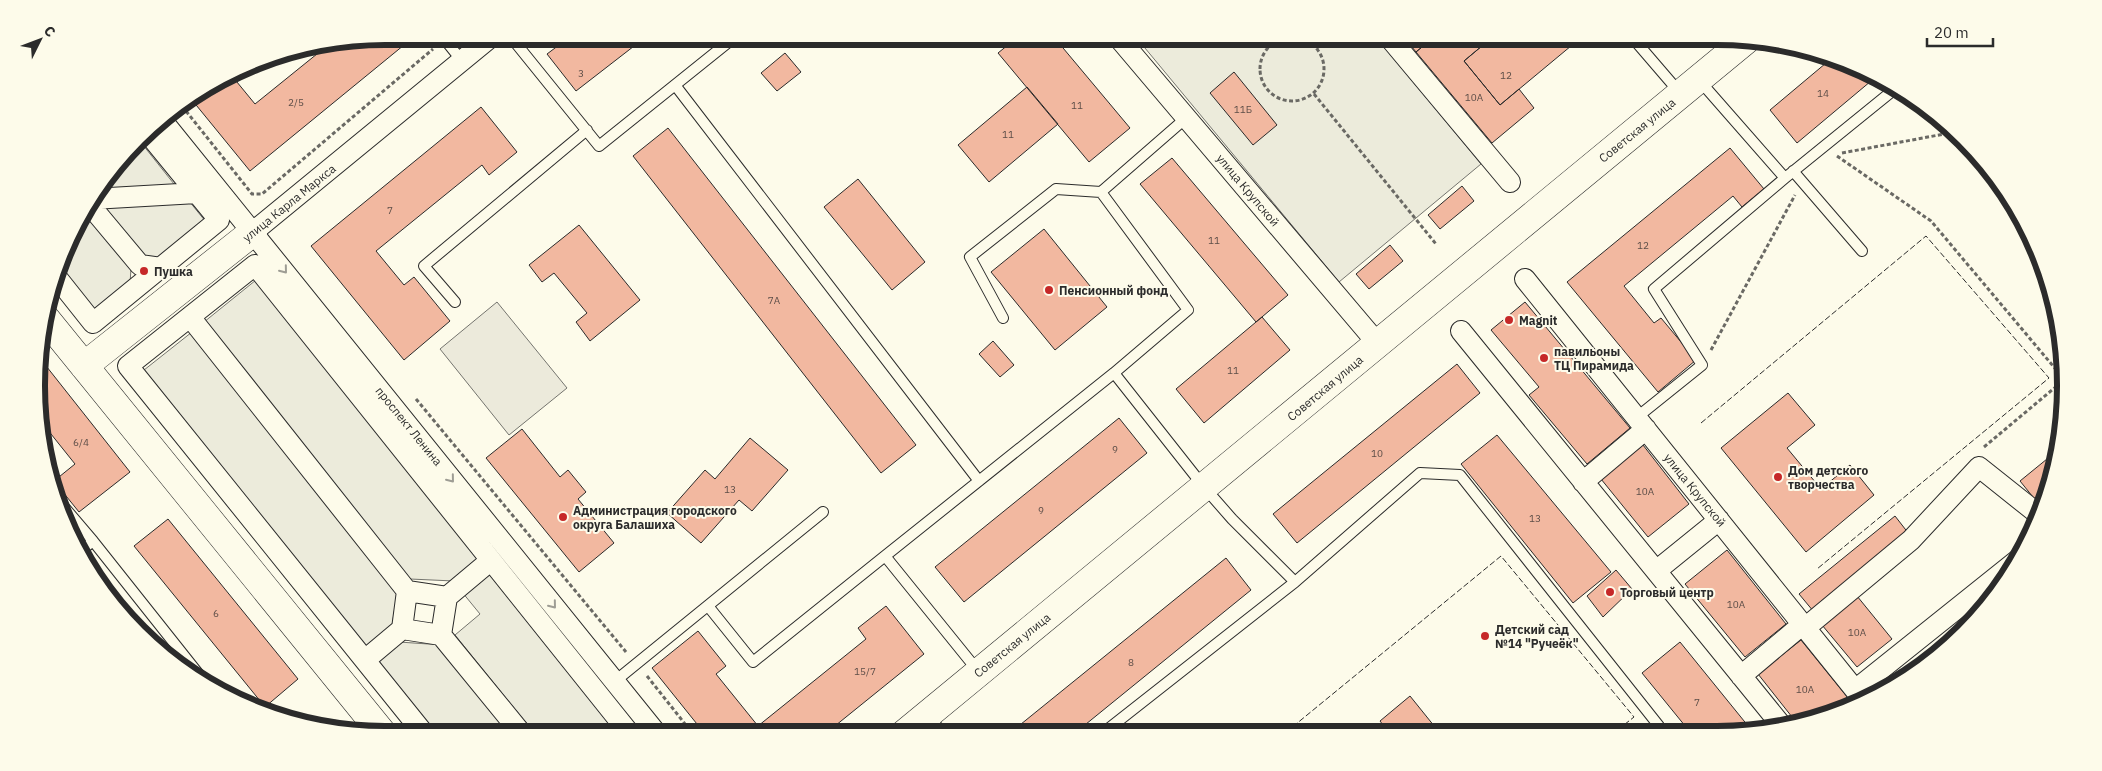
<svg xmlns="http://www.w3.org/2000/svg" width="2102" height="771" viewBox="0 0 2102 771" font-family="'IBM Plex Sans',sans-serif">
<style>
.green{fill:#ecebdb;stroke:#74746e}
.parking{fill:#eceadb;stroke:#74746e}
.building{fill:#f2b8a0;stroke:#2b2b2b}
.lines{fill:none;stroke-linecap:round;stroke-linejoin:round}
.lane-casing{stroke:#2b2b2b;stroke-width:12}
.street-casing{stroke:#2b2b2b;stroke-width:22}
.secondary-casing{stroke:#2b2b2b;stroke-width:29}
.primary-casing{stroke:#2b2b2b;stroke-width:29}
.path{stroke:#6a6964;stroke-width:3;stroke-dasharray:4 2.5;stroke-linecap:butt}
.lane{stroke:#fdfbea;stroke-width:10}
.street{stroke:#fdfbea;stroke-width:20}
.secondary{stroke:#fdfbea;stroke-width:28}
.primary{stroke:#fdfbea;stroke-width:28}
.fence{stroke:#2b2b2b;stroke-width:1;stroke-dasharray:6 2.5;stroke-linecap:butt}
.oneway{stroke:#9e9d94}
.poi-dot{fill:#c62828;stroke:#fdfbea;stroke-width:2}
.labels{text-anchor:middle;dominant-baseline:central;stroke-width:4;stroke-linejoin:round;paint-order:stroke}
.number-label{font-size:10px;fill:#5d4e48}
.street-label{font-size:12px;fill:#2b2b2b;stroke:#fdfbea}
.poi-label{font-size:12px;font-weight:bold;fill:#2b2b2b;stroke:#fdfbea;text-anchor:start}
.rim{fill:none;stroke:#2b2b2b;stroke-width:6}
</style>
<rect width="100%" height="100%" fill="#fdfbea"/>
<!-- green -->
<path class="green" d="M1135,36H1375L1481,164L1339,282Z
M139,140L178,189L96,192L109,173Z
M189,201L206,222L161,260L145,256L104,206Z
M85,211L131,268L130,284L93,314L60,273L72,231Z
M256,280L481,560L454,581L410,579L204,322Z
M192,332L398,589L391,632L364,654L139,374Z
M489,570L621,734H535L455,635L480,614L462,592Z
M399,642L443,645L515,734L429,735L372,664Z"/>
<!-- parking -->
<path class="parking" d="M497,302L567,388L509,435L440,349Z"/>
<!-- building -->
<path class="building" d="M386,36H415L250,171L192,100L232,76L255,104L333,41Z
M571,36H647L576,91L547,54Z
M1019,36H1053L1130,128L1089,162L998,53Z
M1403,36H1435L1416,52Z
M1435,36H1475L1483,45L1464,61L1500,105L1519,89L1534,108L1492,143L1416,52Z
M1494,36H1583L1500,105L1464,61Z
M785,53L801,72L777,91L761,73Z
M1832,58L1877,76L1797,143L1770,110Z
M1234,72L1277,125L1253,145L1210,93Z
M1027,87L1058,124L989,182L958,145Z
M481,107L517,152L489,175L482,165L376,251L404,285L414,277L450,321L404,360L311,246Z
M668,128L916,445L881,473L633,156Z
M1730,148L1764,189L1742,207L1733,196L1624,286L1654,323L1661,318L1696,360L1658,392L1567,282Z
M1172,158L1288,295L1256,322L1140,184Z
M858,179L925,262L892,290L824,207Z
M1462,186L1474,201L1440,229L1428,215Z
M579,225L640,300L590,341L576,322L587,313L554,273L542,282L529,265Z
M1044,229L1107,307L1055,350L991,272Z
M1390,245L1403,261L1369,289L1356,274Z
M1525,302L1630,428L1587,464L1529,395L1539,387L1491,330Z
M1262,317L1290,350L1204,423L1176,389Z
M993,341L1014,365L1000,377L979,354Z
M39,357L130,472L79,512L54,481L75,464L39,419L37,408Z
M1457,364L1480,393L1297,543L1273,514Z
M1788,393L1815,425L1787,448L1821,489L1850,465L1874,495L1806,552L1721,448Z
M1119,418L1147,453L964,602L935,567Z
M522,429L560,477L568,470L586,492L578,499L614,543L579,572L486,458Z
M1497,435L1611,572L1573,603L1461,464Z
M750,438L788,470L752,511L739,500L701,543L667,513L705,470L715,479Z
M1643,445L1689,504L1648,537L1601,479Z
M2058,450L2054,476L2041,507L2020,481Z
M1895,516L1909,534L1814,612L1799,594Z
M168,519L298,679L265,707L134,546Z
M1727,550L1786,624L1745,657L1685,584Z
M1226,558L1251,590L1075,733H1010Z
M1616,570L1632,589L1603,617L1587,596Z
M1857,596L1892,639L1857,667L1822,625Z
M886,606L924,654L825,734H705L652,668L698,631L726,666L716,674L758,726L866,639L858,628Z
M1801,640L1853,704L1796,722L1758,674Z
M1680,642L1753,732H1690L1642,673Z
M1410,696L1439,732L1389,733L1380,721Z
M336,720L344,729L327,727Z"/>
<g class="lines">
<!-- lane casing -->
<g class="lane-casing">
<path id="lane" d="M442,36L462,61
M510,36L599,146L736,36
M1631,36L1680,93
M1699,80L1785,178
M675,85L979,481
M1793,171L1862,251
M1101,192L1188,310L1114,373
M455,302L424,266L587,130
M1003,318L970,257L1056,189L1101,192L1186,118
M1636,418L1702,365L1654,289L1785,178L1896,88
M59,501L93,541L82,550
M93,541L205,682
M708,606L753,662L885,556
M978,671L885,556L1114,373L1204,487L1232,519L1295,582
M614,682L823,512
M928,715L943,734
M1103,733L1295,582L1420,473L1460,475L1659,726L1652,732"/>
</g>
<!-- street casing -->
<g class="street-casing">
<path id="street" d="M1117,36L1378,344
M1388,36L1510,182
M161,119L657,734
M92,199L197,193
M89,204L140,265L161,268
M253,232L492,36
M58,279L93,323L219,220L147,132
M1525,279L1864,701
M190,317L407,591
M1461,331L1782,726
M1583,482L1646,429
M1656,571L1719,520
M447,597L490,561
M1805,628L1911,540L1979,467L2038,514
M441,635L447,597L407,591L402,629L441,635L522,734
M365,660L402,629
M1741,676L1803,624
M1855,690L2020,558
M425,735L128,366L255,265L630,734"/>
</g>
<!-- secondary casing -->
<g class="secondary-casing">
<path id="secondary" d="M46,319L383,734
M84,366L253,232"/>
</g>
<!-- primary casing -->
<g class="primary-casing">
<path id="primary" d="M904,734L1746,40"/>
</g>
<!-- path -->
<path class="path" d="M1264,36L1271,44
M1260 69a32 32 0 1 1 64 0a32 32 0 1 1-64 0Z
M1317,48L1331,36
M1314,94L1436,244
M182,106L252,194H262L433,49
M1842,153L1955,132
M1837,156L1931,221L2064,379
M1711,350L1795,195
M416,399L626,652
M1984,447L2064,380
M647,676L693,734"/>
<!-- lane -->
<use href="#lane" class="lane"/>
<!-- street -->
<use href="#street" class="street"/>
<!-- secondary -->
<use href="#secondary" class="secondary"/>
<!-- primary -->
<use href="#primary" class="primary"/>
<!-- fence -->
<path class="fence" d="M1701,423L1926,236L2049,378L1817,569
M1293,733L1290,729L1501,556L1634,717L1615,732"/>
</g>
<!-- one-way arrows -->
<defs><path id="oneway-chevron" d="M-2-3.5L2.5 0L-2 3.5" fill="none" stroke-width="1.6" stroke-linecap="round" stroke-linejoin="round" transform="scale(1.25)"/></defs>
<g class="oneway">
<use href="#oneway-chevron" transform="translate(284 270) rotate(51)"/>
<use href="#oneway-chevron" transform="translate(451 479) rotate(51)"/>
<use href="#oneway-chevron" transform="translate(553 605) rotate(51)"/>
</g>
<!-- markers -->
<g class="poi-dot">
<circle cx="144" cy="271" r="5"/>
<circle cx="1049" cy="290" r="5"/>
<circle cx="1509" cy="320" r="5"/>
<circle cx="1544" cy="358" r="5"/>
<circle cx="1778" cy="477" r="5"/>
<circle cx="563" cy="517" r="5"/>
<circle cx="1610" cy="592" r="5"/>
<circle cx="1485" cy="636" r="5"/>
</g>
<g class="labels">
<!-- number labels -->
<g class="number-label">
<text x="581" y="73">3</text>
<text x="1506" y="75">12</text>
<text x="1823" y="93">14</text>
<text x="1474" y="97">10А</text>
<text x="296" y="102">2/5</text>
<text x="1077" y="105">11</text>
<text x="1243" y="109">11Б</text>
<text x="1008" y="134">11</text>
<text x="390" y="210">7</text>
<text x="1214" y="240">11</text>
<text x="1643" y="245">12</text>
<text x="774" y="300">7А</text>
<text x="1233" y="370">11</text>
<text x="81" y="442">6/4</text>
<text x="1115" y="449">9</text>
<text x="1377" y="453">10</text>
<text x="730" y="489">13</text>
<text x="1645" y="491">10А</text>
<text x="1041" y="510">9</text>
<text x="1535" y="518">13</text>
<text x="1736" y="604">10А</text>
<text x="216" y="613">6</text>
<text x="1857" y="632">10А</text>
<text x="1131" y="662">8</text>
<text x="865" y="671">15/7</text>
<text x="1805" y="689">10А</text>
<text x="1697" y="702">7</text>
</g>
<!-- street labels -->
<g class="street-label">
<text transform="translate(1637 130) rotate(-39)">Советская улица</text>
<text transform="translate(1248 190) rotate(50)">улица Крупской</text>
<text transform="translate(289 203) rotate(-39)">улица Карла Маркса</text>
<text transform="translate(1325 388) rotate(-40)">Советская улица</text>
<text transform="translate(409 426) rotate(51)">проспект Ленина</text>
<text transform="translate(1695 490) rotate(51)">улица Крупской</text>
<text transform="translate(1012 645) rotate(-39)">Советская улица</text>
</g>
<!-- poi labels -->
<g class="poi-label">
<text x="154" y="271">Пушка</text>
<text x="1059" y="290">Пенсионный фонд</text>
<text x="1519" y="320">Magnit</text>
<text x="1554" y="351">павильоны<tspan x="1554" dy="14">ТЦ Пирамида</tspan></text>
<text x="1788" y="470">Дом детского<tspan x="1788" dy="14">творчества</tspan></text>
<text x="573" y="510">Администрация городского<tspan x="573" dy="14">округа Балашиха</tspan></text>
<text x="1620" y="592">Торговый центр</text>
<text x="1495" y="629">Детский сад<tspan x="1495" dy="14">№14 "Ручеёк"</tspan></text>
</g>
</g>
<!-- crop -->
<path d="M0 0H2102V771H0ZM385 45H1717A340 340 0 0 1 2057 385V386A340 340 0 0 1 1717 726H385A340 340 0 0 1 45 386V385A340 340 0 0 1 385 45Z" fill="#fdfbea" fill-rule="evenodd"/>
<path class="rim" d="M385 45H1717A340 340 0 0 1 2057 385V386A340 340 0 0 1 1717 726H385A340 340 0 0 1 45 386V385A340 340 0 0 1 385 45Z"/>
<!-- north arrow -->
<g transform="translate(40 40) rotate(48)" stroke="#fdfbea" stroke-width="4" paint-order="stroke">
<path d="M0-4L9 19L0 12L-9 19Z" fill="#2b2b2b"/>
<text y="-8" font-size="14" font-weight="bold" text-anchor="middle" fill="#2b2b2b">С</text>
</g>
<!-- scale -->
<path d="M1927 38v8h66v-8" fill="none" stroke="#2b2b2b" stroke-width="2.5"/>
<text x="1934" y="38" font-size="15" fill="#2b2b2b" stroke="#fdfbea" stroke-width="4" paint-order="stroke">20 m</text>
</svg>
